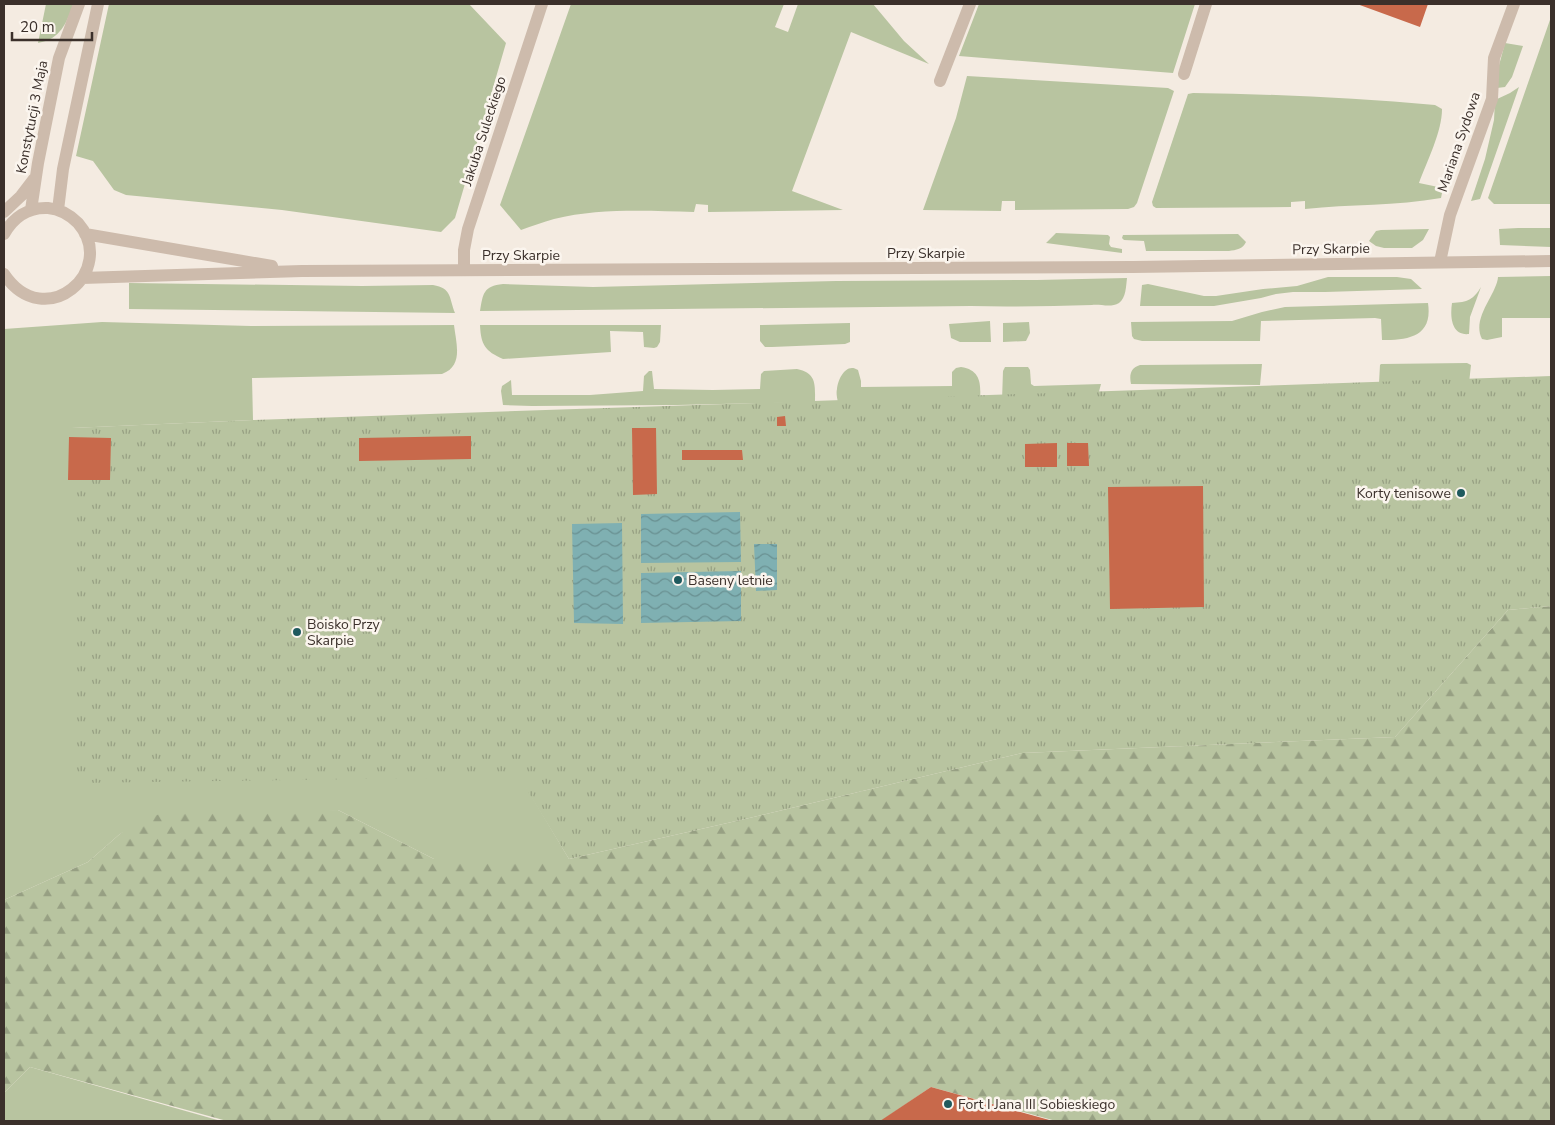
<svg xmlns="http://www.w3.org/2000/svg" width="1555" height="1125" viewBox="0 0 1555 1125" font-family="'Nunito Sans',sans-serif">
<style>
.grass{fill:#b8c4a0}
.forest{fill:url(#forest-firs)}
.park{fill:url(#park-tufts)}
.water{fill:url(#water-waves)}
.building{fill:#c8694b}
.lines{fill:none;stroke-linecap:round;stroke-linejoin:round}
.service{stroke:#cdbbac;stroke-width:12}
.pedestrian{stroke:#cdbbac;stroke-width:12}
.minor{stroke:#cdbbac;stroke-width:12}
.tertiary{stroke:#cdbbac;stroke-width:12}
.poi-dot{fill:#1f5a5e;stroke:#fbf5ee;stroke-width:2}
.labels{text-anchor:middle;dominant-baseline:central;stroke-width:5;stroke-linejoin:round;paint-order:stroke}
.street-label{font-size:14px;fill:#3b302b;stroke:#fbf5ee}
.poi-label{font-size:14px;fill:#3b302b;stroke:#fbf5ee;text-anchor:start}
</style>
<defs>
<pattern id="forest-firs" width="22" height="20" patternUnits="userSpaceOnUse" patternTransform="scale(1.25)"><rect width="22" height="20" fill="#b8c4a0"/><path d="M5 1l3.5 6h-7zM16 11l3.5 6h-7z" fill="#97a083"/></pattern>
<pattern id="park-tufts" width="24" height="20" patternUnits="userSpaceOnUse" patternTransform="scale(1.25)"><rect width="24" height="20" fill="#b8c4a0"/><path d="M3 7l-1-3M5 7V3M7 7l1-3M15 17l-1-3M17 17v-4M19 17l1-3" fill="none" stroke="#97a083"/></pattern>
<pattern id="water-waves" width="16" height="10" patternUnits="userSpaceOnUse" patternTransform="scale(1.25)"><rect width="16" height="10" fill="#7fb0b2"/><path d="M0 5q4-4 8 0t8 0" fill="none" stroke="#699091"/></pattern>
</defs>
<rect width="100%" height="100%" fill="#f4ebe1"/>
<!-- grass -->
<path class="grass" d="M46,4H74C66,23 61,39 38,43Z
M109,4H469L506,43L455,218L441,232L282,210L126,195L114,190L93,161L76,156Z
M571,4H784L775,27L788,32L798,4H873L904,41L929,64L851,32L792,191L843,210L708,212V205L696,204L694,212C647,211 600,208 554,219C543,222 532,226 521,230L500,205Z
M979,4H1195L1173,73L959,56Z
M1551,17V204H1494L1488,198Z
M1505,43L1523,46L1512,77L1505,87L1497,88L1498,69Z
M967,76L1168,88L1174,91L1137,203L1134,207L1128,209L1015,210V201H1002L1001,211L923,210L956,118Z
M1519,87L1480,199L1471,201L1485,159L1494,120L1495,100L1510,93Z
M1193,93C1274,94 1354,98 1435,105L1442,109C1442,132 1427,161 1419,183L1443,188L1441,198C1396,206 1350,204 1305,209V201L1291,202V207L1156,208L1153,206L1152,202L1188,94Z
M1518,228H1551V247L1500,245L1499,229Z
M1429,229L1423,240L1412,248H1384L1376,246L1369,241L1376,231L1381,230Z
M1056,233L1108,235L1110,237L1109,244L1111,247L1122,249V253L1046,243Z
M1238,234L1246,242C1243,249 1236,250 1229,251H1146L1144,241L1124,240L1122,238L1123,235Z
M1551,276V318H1502V337L1487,340L1482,339C1471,318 1497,294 1498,277Z
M1328,277H1397L1411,279L1422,289L1325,292H1293L1276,294L1261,298L1214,306H1140L1142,285L1148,284L1204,296H1216L1263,289L1297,286Z
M1127,278C1126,286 1126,298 1119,303C1111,308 1101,304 1092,305C1051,306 1011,307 971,306L480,311C483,294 483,286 503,284L593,287L836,281L1037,280Z
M129,283L362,286L433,285C452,288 449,298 455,313L129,309Z
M1481,287L1470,317L1469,334C1451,336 1450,316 1452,303C1468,302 1473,300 1481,287Z
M1428,303C1433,337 1408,340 1382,340L1381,319L1375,318L1261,321L1260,341H1142L1134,339L1132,336L1131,322L1232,321L1262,312L1285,307Z
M990,321L991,342H960L951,338L949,324Z
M102,322L251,326L454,325C456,343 464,366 442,374L252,378L253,420L72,428L520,777L569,859H434L338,810L121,833L88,862L4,900V329Z
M1029,322L1030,333L1026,341L1003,342V323Z
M850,323V342L845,344L772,347H765L760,341V325Z
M480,325H661L660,342L657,347L654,348L644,347L643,332L610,331L611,352L503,359C485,351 481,345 480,325Z
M1467,363L1471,365L1469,383H1379L1380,365L1381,364Z
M1262,364L1260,385L1131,384C1129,374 1131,368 1140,365Z
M961,367C981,370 981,384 980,401L838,402C837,398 836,393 837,389C838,379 846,362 858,370L861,381V387L952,386V372L956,368Z
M1005,367H1028L1030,370L1031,384L1034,386L1101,384L1097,399L1002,400L1003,371Z
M797,369C817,373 815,385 815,402L677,405L532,406L503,405L501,391L502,386L511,380L512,395H590L643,391L644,376L649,371H652L654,389L713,390L760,389L761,374L764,371Z
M30,1067L221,1121H4V1093Z"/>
<!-- forest -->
<path class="forest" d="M1551,606V1121H1056L931,1087L881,1121H227L30,1067L4,1093V900L88,862L121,833L163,812L338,810L434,859H569L745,819L1022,753L1395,737L1508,610Z"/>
<!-- park -->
<path class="park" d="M1551,376V606L1508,610L1395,737L1022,753L745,819L569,859L519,777L75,783L71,487V428L253,420Z"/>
<!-- water -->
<path class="water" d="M740,512L741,562L641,563V514Z
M622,523L623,624L574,623L572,524Z
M754,544H777V590L756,591Z
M741,571V621L641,623V573Z"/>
<!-- building -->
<path class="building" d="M1357,4H1428L1420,27Z
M785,416L786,426H777V417Z
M632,428H656L657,494L633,495Z
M471,436V459L359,461V438Z
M69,437L111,438L110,480H68Z
M1057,443V467H1025V444Z
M1067,443H1088L1089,466H1067Z
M682,450H742L743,460H682Z
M1203,486L1204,607L1110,609L1108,487Z
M931,1087L1053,1121H880Z"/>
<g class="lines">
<!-- service -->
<path class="service" d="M940,81L970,4"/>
<!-- pedestrian -->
<path class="pedestrian" d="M1184,74L1206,4"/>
<!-- minor -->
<path class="minor" d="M1440,262L1450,215L1492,99L1494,58L1514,4
M464,270V250L468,229L542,4"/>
<!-- tertiary -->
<path class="tertiary" d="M31,210L38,163L59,58L79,4
M58,210L63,169L98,4
M4,212L21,196L34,179
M4,234C13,218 28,207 48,208C59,209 70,215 78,223C119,270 45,335 4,274
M85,234L272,266
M82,278L302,271L1133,267L1551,261"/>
</g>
<!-- markers -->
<g class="poi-dot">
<circle cx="1461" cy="493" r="5"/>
<circle cx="678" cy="580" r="5"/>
<circle cx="297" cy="632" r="5"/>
<circle cx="948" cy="1104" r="5"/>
</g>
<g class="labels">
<!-- street labels -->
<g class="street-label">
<text transform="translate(32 117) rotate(-79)">Konstytucji 3 Maja</text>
<text transform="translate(484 131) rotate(-72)">Jakuba Suleckiego</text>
<text transform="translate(1459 142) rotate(-71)">Mariana Sydowa</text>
<text transform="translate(1331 249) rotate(-1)">Przy Skarpie</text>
<text x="926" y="253">Przy Skarpie</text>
<text x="521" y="255">Przy Skarpie</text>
</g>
<!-- poi labels -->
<g class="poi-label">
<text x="1451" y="493" text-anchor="end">Korty tenisowe</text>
<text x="688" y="580">Baseny letnie</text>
<text x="307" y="624">Boisko Przy<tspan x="307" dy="16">Skarpie</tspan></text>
<text x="958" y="1104">Fort I Jana III Sobieskiego</text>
</g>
</g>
<!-- border -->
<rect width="1555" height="1125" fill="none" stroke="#3b302b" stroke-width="10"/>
<!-- scale -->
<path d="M12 32v8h80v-8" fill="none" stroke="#3b302b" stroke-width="2.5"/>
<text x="20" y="32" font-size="15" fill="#3b302b" stroke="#fbf5ee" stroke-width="4" paint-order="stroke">20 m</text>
</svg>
